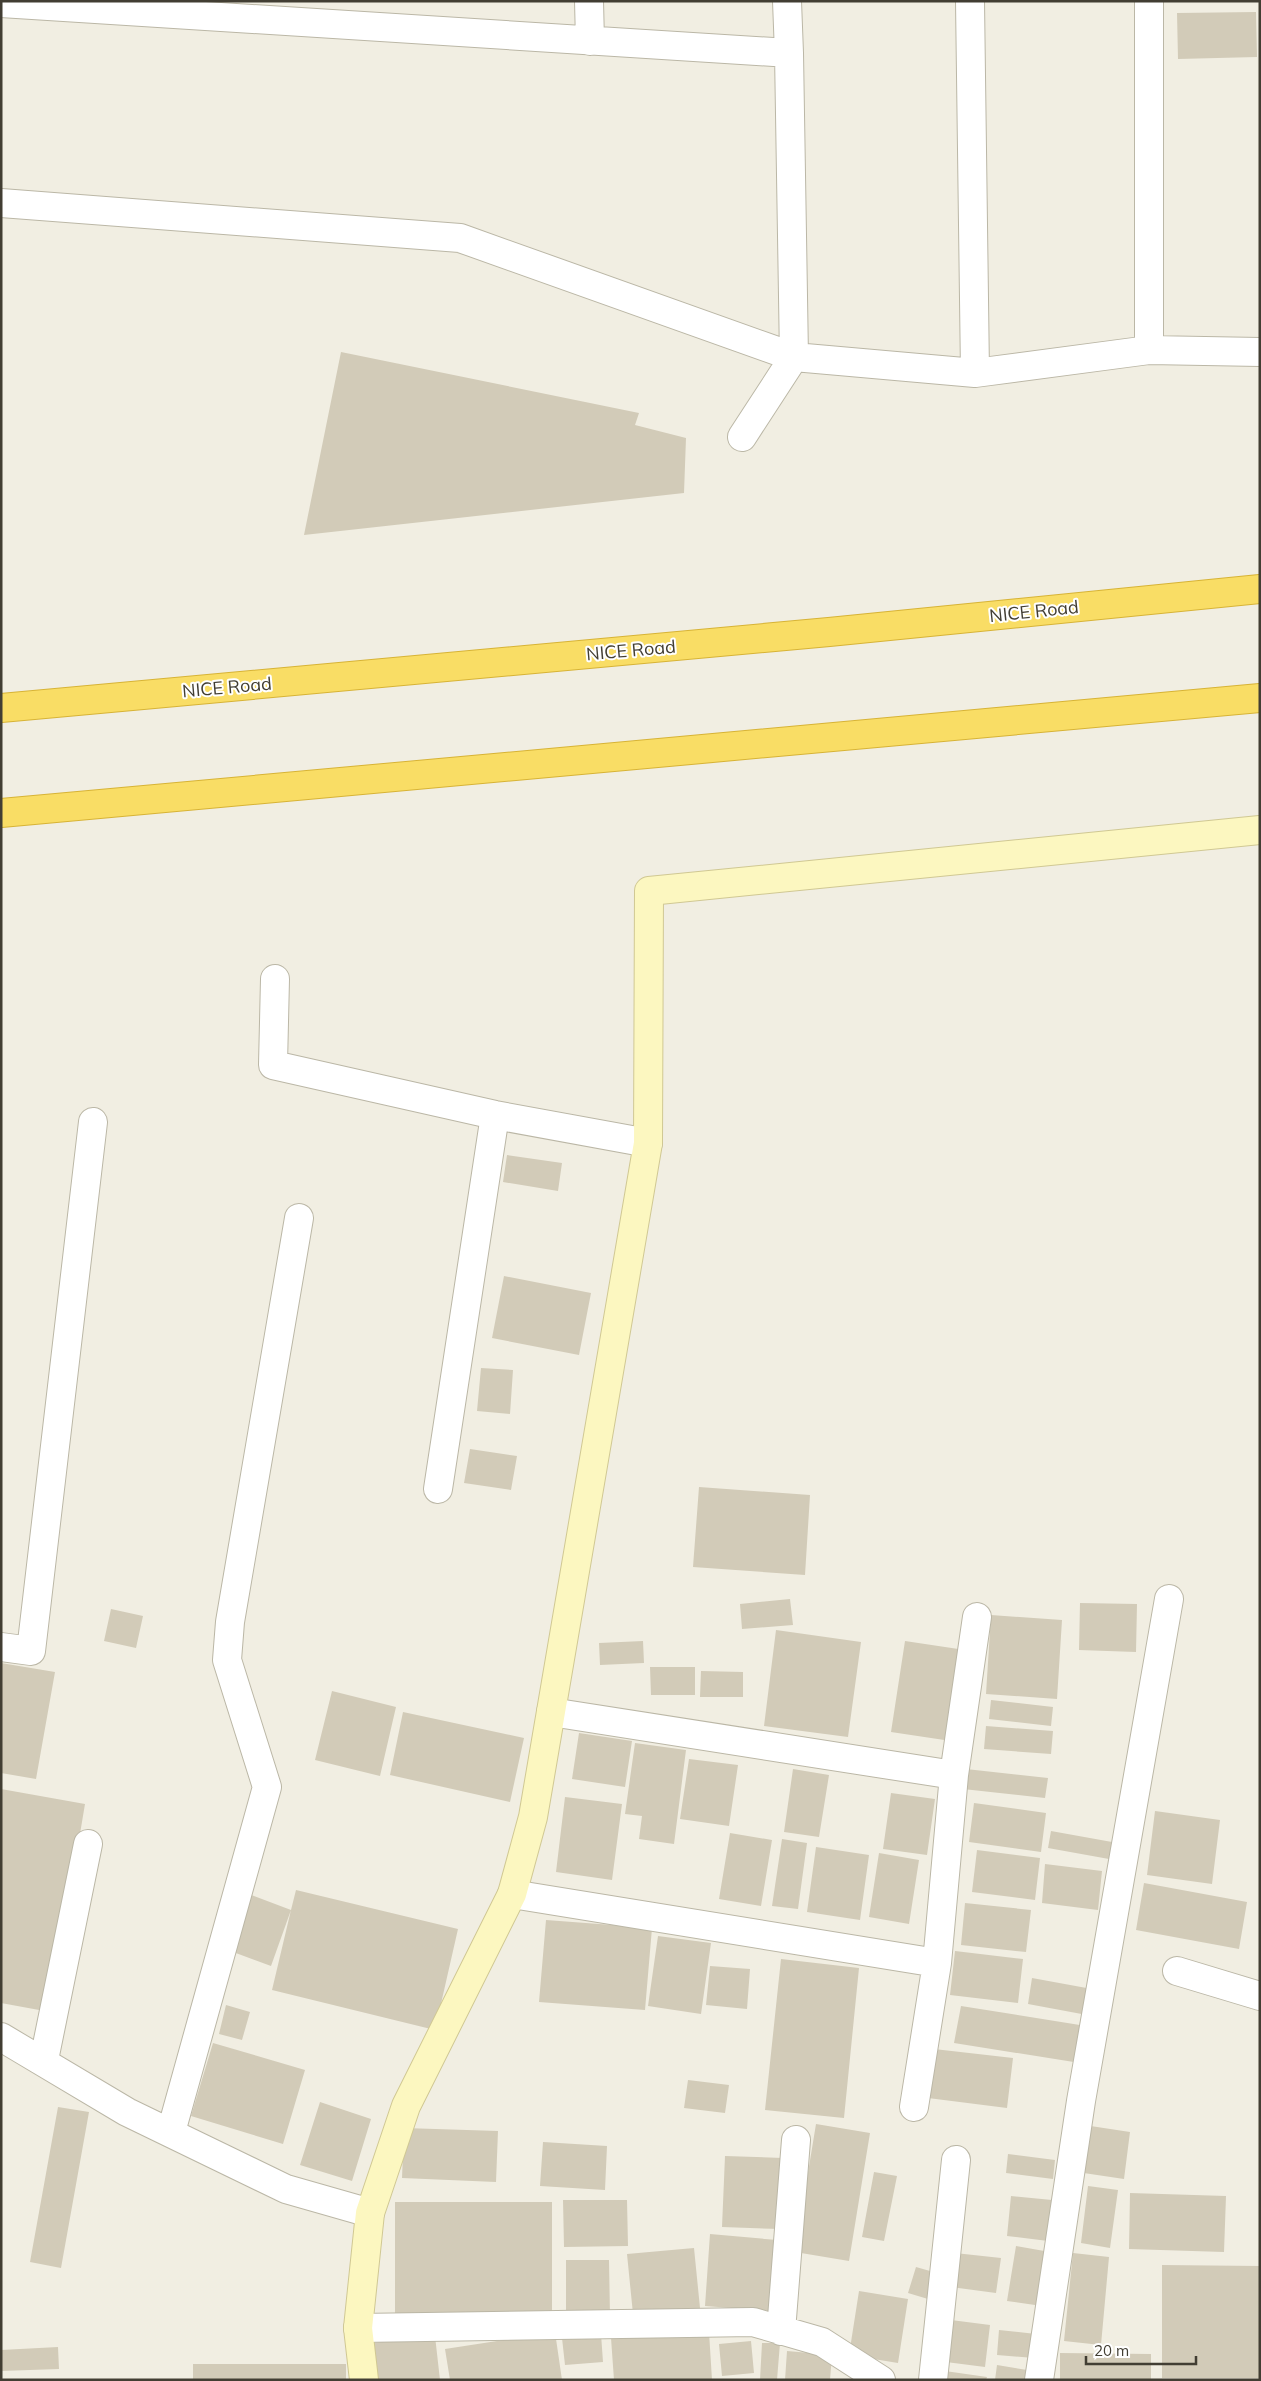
<svg xmlns="http://www.w3.org/2000/svg" width="1261" height="2381" viewBox="0 0 1261 2381" font-family="Mulish,sans-serif">
<style>
.building{fill:#d2cbb8}
.lines{fill:none;stroke-linecap:round;stroke-linejoin:round}
.street-casing{stroke:#bbb7a6;stroke-width:30}
.secondary-casing{stroke:#d0c893;stroke-width:30}
.highway-casing{stroke:#d7b336;stroke-width:30}
.street{stroke:#fff;stroke-width:28}
.secondary{stroke:#fcf7c0;stroke-width:28}
.highway{stroke:#f9dd65;stroke-width:28}
.labels{text-anchor:middle;dominant-baseline:central;stroke-width:4;stroke-linejoin:round;paint-order:stroke}
.street-label{font-size:18px;fill:#423e33;stroke:#fff}
</style>
<rect width="100%" height="100%" fill="#f1eee2"/>
<!-- building -->
<path class="building" d="M1256,12L1257,57L1178,59L1177,13Z
M341,352L639,413L635,425L686,438L684,493L304,535Z
M507,1155L562,1163L558,1191L503,1182Z
M504,1276L591,1293L579,1355L492,1338Z
M481,1368L513,1370L510,1414L477,1411Z
M470,1449L517,1456L511,1490L464,1483Z
M699,1487L810,1495L805,1575L693,1567Z
M790,1599L793,1625L742,1629L740,1604Z
M1080,1603L1137,1604L1136,1652L1079,1650Z
M111,1609L143,1616L136,1648L104,1641Z
M991,1615L1062,1620L1057,1699L986,1694Z
M776,1630L861,1642L848,1737L764,1726Z
M643,1641L644,1663L600,1665L599,1643Z
M905,1641L965,1650L951,1741L891,1732Z
M1,1663L55,1672L36,1779L1,1773Z
M650,1667H695V1695H651Z
M701,1671L743,1672V1697H700Z
M332,1691L396,1707L380,1776L315,1760Z
M991,1700L1053,1707L1051,1726L989,1719Z
M403,1712L524,1738L510,1802L390,1775Z
M986,1726L1053,1731L1051,1754L984,1749Z
M579,1733L632,1741L625,1787L572,1779Z
M635,1743L686,1750L674,1844L639,1839L642,1816L625,1814Z
M689,1759L738,1765L729,1826L680,1819Z
M793,1769L829,1775L819,1837L784,1832Z
M966,1769L1048,1778L1045,1798L963,1789Z
M1,1789L85,1804L50,2012L1,2003Z
M891,1793L935,1799L927,1855L883,1849Z
M565,1797L622,1804L612,1880L556,1872Z
M974,1803L1046,1813L1041,1852L969,1842Z
M1155,1811L1220,1820L1212,1884L1147,1875Z
M1051,1831L1112,1842L1109,1859L1048,1848Z
M730,1833L772,1840L761,1906L719,1899Z
M782,1839L807,1843L798,1909L772,1906Z
M816,1847L869,1855L860,1920L807,1912Z
M977,1850L1040,1858L1035,1900L972,1892Z
M879,1853L919,1860L909,1924L869,1917Z
M1045,1864L1102,1871L1098,1910L1042,1903Z
M1144,1883L1247,1902L1239,1949L1136,1930Z
M296,1890L458,1929L435,2030L272,1990L291,1910L271,1966L225,1949L246,1893L291,1910Z
M965,1903L1031,1910L1026,1952L961,1945Z
M546,1920L652,1928L645,2010L539,2002Z
M658,1936L711,1943L701,2014L648,2006Z
M955,1951L1023,1959L1018,2003L950,1995Z
M781,1959L859,1968L844,2118L765,2110Z
M710,1966L750,1969L747,2009L706,2005Z
M1032,1978L1092,1989L1087,2015L1028,2004Z
M226,2005L250,2012L242,2040L219,2034Z
M961,2006L1086,2026L1080,2063L954,2043Z
M213,2043L305,2070L283,2144L191,2116Z
M934,2049L1013,2058L1007,2108L928,2098Z
M688,2080L729,2085L725,2113L684,2108Z
M320,2102L371,2119L352,2181L300,2165Z
M58,2107L89,2112L61,2268L30,2262Z
M816,2124L870,2133L849,2261L795,2252Z
M1084,2125L1130,2132L1124,2179L1077,2172Z
M404,2128L498,2131L496,2182L402,2178Z
M543,2142L607,2146L605,2190L540,2186Z
M1008,2154L1055,2160L1053,2179L1006,2173Z
M725,2156L783,2158L780,2229L722,2227Z
M874,2172L897,2176L884,2241L862,2237Z
M1088,2186L1118,2190L1110,2248L1081,2243Z
M1130,2193L1226,2196L1224,2252L1129,2249Z
M1011,2196L1052,2200L1048,2241L1007,2236Z
M563,2200H627L628,2246L564,2247Z
M395,2202H552V2317H395Z
M710,2234L777,2240L772,2311L705,2306Z
M1016,2246L1050,2252L1042,2306L1007,2301Z
M694,2248L700,2308L633,2314L627,2254Z
M955,2253L1001,2258L996,2293L951,2287Z
M1073,2253L1109,2257L1101,2345L1064,2341Z
M566,2260H609L610,2316H566Z
M1162,2265L1260,2266V2378H1162Z
M916,2267L937,2273L928,2299L908,2293Z
M859,2291L908,2299L898,2363L849,2355Z
M951,2320L990,2325L985,2367L946,2362Z
M999,2330L1036,2334L1034,2358L997,2355Z
M555,2332L562,2380H450L445,2349Z
M709,2332L712,2380H614L611,2338Z
M601,2334L603,2362L565,2365L562,2338Z
M435,2336L440,2380H376L372,2343Z
M751,2341L754,2373L722,2376L719,2344Z
M762,2343H780L777,2380H760Z
M58,2347L59,2369L1,2371V2350Z
M787,2351L832,2355L830,2380H785Z
M1060,2353L1151,2354V2380H1060Z
M193,2364H346V2380H193Z
M997,2365L1027,2370L1025,2380H995Z
M945,2371L987,2377L986,2380H943Z"/>
<g class="lines">
<!-- street casing -->
<g class="street-casing">
<path id="street" d="M589,1L590,41
M970,1L975,373
M1149,1V350
M1,3L789,53
M1,203L460,238L794,357L789,53L787,1
M742,437L794,357L975,373L1149,350L1260,352
M275,979L273,1065L495,1115L648,1143
M438,1489L495,1115
M1,1647L31,1651L93,1122
M551,1712L954,1775
M512,1894L937,1963
M1177,1971L1260,1996
M1,2037L127,2112L286,2189L370,2213
M44,2060L88,1844
M914,2107L937,1963L954,1775L977,1617
M171,2132L267,1787L227,1660L230,1622L299,1218
M358,2328L753,2322L822,2342L881,2380
M781,2331L796,2140
M933,2380L956,2160
M1039,2380L1081,2101L1169,1599"/>
</g>
<!-- secondary casing -->
<g class="secondary-casing">
<path id="secondary" d="M364,2380L358,2328L370,2213L406,2106L512,1894L533,1817L648,1143L649,891L1260,830"/>
</g>
<!-- highway casing -->
<g class="highway-casing">
<path id="highway" d="M1,708L829,632L1260,589
M1,813L1260,698"/>
</g>
<!-- street -->
<use href="#street" class="street"/>
<!-- secondary -->
<use href="#secondary" class="secondary"/>
<!-- highway -->
<use href="#highway" class="highway"/>
</g>
<g class="labels">
<!-- street labels -->
<g class="street-label">
<text transform="translate(1034 611) rotate(-6)">NICE Road</text>
<text transform="translate(631 650) rotate(-5)">NICE Road</text>
<text transform="translate(227 687) rotate(-5)">NICE Road</text>
</g>
</g>
<!-- border -->
<rect width="1261" height="2381" fill="none" stroke="#423e33" stroke-width="5"/>
<!-- scale -->
<path d="M1086 2356v8h110v-8" fill="none" stroke="#423e33" stroke-width="2.5"/>
<text x="1094" y="2356" font-size="15" fill="#423e33" stroke="#ffffff" stroke-width="4" paint-order="stroke">20 m</text>
</svg>
